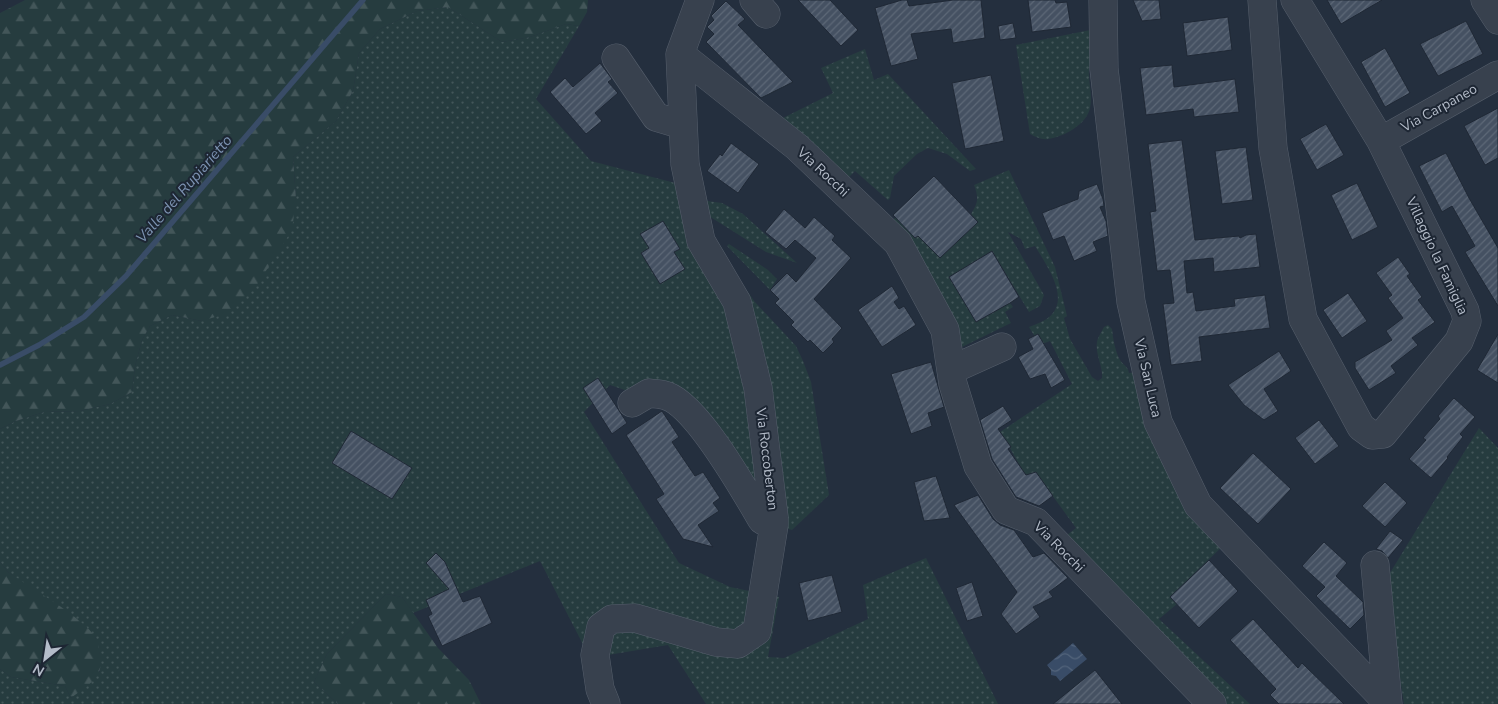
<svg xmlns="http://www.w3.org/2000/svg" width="1498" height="704" viewBox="0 0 1498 704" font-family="'Nunito Sans',sans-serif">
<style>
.grass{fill:url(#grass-dots)}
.forest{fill:url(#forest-firs)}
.water{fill:url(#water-waves)}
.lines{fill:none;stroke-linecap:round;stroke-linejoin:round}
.stream{stroke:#394c67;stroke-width:5.5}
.building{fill:url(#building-hatch);stroke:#1f2835}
.minor-casing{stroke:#565f6c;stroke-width:29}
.minor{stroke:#38414e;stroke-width:28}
.labels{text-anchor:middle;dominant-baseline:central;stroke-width:4;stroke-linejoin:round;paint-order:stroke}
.street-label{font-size:14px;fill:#b4bcc9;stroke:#1d2633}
.water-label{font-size:15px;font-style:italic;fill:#7c92b1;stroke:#1d2633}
</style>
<defs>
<pattern id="grass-dots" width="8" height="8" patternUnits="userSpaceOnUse" patternTransform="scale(1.25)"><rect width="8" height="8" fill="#263c3f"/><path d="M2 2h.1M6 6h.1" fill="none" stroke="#435659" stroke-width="1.8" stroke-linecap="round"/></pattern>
<pattern id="forest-firs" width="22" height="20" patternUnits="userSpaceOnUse" patternTransform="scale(1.25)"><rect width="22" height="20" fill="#263c3f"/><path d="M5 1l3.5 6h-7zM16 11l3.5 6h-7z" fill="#435659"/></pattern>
<pattern id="water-waves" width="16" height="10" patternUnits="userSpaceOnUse" patternTransform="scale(1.25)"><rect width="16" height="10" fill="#394c67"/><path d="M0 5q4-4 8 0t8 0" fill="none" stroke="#53647b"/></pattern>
<pattern id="building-hatch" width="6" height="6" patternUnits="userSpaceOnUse" patternTransform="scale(1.25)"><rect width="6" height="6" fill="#455162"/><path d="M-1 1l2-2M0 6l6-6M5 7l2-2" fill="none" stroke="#5d6877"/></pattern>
</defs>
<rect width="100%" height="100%" fill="#242f3e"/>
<!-- grass -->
<path class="grass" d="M448,7L502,42L530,37L566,24L579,26L536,99L591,161L679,184L724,259L755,302L796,346L803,361L811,382L829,495L792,530L774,525L660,402L610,385L584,412L679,563L730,587L779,597L768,657L784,658L868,619L863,585L926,558L998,704H706L668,645L590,658L540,561L413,613L402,597L386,594L327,654L314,682L338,704H0V669L11,677L65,686L71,698L100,671V655L95,637L8,572L0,562V429L16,421L44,412L80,411L110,404L132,392L135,366L142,340L150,326L172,315L202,321L296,199L293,157L336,121L353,91L359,53L380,29L417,11Z
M1100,28C1097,41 1091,55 1089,69C1088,82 1093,95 1090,108C1087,124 1064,137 1048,139C1041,140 1036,137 1030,134L1016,45Z
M865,49L874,80L888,74L976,169L970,171L947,154L928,148L917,154L894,176L890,198L888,200L855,171L839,187L769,125L833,93L821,68Z
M1009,170L1055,267L1067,316L1064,318L1070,339L1092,377L1098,381L1102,378C1103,366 1095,354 1097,342C1098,337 1102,331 1104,327L1108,325L1112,329C1113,338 1115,351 1120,360C1123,365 1128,366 1129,373L1145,371L1227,542L1170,597L1177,604L1159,619L1250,704H1198L1067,535L1076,528L1036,473L1026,475C1016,461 1010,446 1000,432L1072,384L1050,341L1040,345L1029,327C1037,324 1048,320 1053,313C1068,294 1045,263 1035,246L1025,249L1021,239L1008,232L1044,295L1040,306L1029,312L992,251L950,277L976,322L1010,303L1013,307L1005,312L1011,323L960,348L892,221L896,217L915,238L918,236L940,258L978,222L971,214C978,203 979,198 974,185Z
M707,201L722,203L743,214L797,263L766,252L704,213Z
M729,244L768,270L777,279L770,290L727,246Z
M1479,428L1498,448V704H1404L1385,581Z"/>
<!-- forest -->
<path class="forest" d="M25,0H588L587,12L579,26L566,24L530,37L502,42L448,7L417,11L380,29L359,53L353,91L336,121L293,157L296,199L292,230L255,288L228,313L202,321L172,315L150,326L142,340L135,366L132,392L110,404L80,411L44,412L16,421L0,429V13Z
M0,562L8,572C28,586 85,619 95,637C99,645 103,663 99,672C94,683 80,691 71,698L65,686L11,677L0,669Z
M386,594L402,597L438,648L469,680L481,704H338L314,682L327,654Z"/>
<!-- water -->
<path class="water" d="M1073,643L1087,659L1060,681L1056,676L1051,675V670L1047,665Z"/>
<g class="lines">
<!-- stream -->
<path class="stream" d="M0,365L39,345L84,317L126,276L363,0"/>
</g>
<!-- building -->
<path class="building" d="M798,0H830L858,30L841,46Z
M902,0H907L909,6L953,0H981L985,38L953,43L951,29L911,34L918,59L891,66L875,8Z
M1028,0H1055L1056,3L1067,2L1071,27L1032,32Z
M1133,0H1159L1161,19L1142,21Z
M1327,0H1382L1341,24Z
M726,1L745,19L738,25L793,82L761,98L706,42L714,34L707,27L714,20L711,16Z
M1228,17L1232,50L1187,56L1183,23Z
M1466,21L1483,54L1438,76L1420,44Z
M1013,23L1016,38L1000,40L998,26Z
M1385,48L1410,93L1385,107L1361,62Z
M600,63L612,79L608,82L618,93L595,113L602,121L586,134L550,92L565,78L573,87Z
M1172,65L1174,87L1235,79L1239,112L1194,117L1193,109L1146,115L1140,68Z
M991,75L1004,141L965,149L952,83Z
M1498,108V158L1485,165L1464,126Z
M1326,124L1344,155L1317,170L1300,139Z
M1182,140L1195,240L1239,236L1240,238L1246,235L1256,234L1260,267L1214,272L1213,258L1184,261L1187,293L1193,292L1196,311L1235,306L1234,299L1265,295L1270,328L1199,337L1202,361L1171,365L1163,304L1174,303L1170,270L1157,271L1150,212L1156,211L1148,144Z
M731,143L759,164L738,193L707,171L720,154L722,156Z
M1246,147L1253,200L1222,204L1215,151Z
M1446,153L1469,198L1498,248V306L1465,252L1475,246L1452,206L1442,212L1419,166Z
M934,176L978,222L940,258L918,236L915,238L893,215Z
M1357,183L1378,227L1352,240L1331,195Z
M1097,184L1103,199L1104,206L1100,207L1106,221L1108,236L1093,242L1097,251L1074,261L1064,236L1053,240L1042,213L1078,199L1079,191Z
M784,209L805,228L814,217L835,236L832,240L851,258L814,299L842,328L832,339L834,342L823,353L810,340L808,342L791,325L794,322L775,303L779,299L770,290L787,273L796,282L816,258L795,240L786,249L765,232Z
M663,221L680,249L674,252L685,269L660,284L641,253L649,248L640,234Z
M992,251L1019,297L1010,303L976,322L949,277Z
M1398,257L1410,274L1407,276L1422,297L1418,300L1435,322L1412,338L1418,345L1391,366L1396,373L1369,390L1355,368V362L1392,340L1386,331L1403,318L1388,298L1392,295L1376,273Z
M892,286L899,298L894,302L899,309L904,306L916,325L882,347L858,310Z
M1348,293L1367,321L1342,338L1323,310Z
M1038,334L1065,380L1051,388L1045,374L1030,379L1018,357L1033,349L1028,339Z
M1498,334V383L1477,370Z
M1279,351L1291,371L1264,389L1278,411L1264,420L1244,405L1228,385Z
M931,362L944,407L928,413L932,426L911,434L891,374Z
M598,378L627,423L612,434L583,388Z
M1454,398L1475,417L1460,434L1463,437L1447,457L1448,458L1431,478L1409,459L1426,440L1423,438L1440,419L1438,416Z
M1003,406L1012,420L998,429L1011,447L1008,449L1026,475L1036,472L1053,496L1039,506L1016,497L992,459L980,420Z
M662,411L679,437L672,442L695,476L703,472L720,498L713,503L719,511L698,525L713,547L683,539L656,499L664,494L626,435Z
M1319,420L1339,446L1315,464L1295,438Z
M351,431L412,468L392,499L332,463Z
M1253,453L1291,489L1258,524L1220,488Z
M936,476L950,518L924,521L914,482Z
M1385,482L1407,503L1385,527L1362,506Z
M978,495L993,519L1000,525L1014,530L1033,557L1044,553L1068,578L1049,592L1053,597L1033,607L1040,617L1016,634L1001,614L1017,592L954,505Z
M1390,531L1403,540L1388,558L1382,551L1376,549Z
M1324,542L1347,563L1336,576L1363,602L1364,615L1350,629L1316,596L1325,587L1302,566Z
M436,553L445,562L463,602L480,596L492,623L442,646L428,616L432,614L426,600L449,589L426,563Z
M1209,560L1238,591L1199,628L1170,597Z
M832,575L842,612L808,621L799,583Z
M972,582L983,616L967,621L956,588Z
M1253,619L1298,668L1302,663L1344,704H1279L1270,695L1276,689L1230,640Z
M1095,670L1122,704H1053Z"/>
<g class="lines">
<!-- minor casing -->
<g class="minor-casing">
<path id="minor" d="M754,0L766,14
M1103,0L1104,69L1131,302L1158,422L1198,505L1388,703
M1262,0L1273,148L1303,319L1361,427L1372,435L1383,434L1459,341L1467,321L1465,311L1381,141L1295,0
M1485,0L1498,20
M680,54L797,147L898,243L945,330L953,384L978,466L1006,510L1036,522L1212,704
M616,58L656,117L683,125
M1381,141L1498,75
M951,370L1002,347
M632,403L649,393C655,394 662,394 667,396C698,407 745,491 762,520L774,525
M1375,565L1388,704
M606,704L600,689L595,655L601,627L612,619L635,618L716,642L738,644L757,631L774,525V517L758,388L737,302L701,241L685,164L680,54L700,0"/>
</g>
<!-- minor -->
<use href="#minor" class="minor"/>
</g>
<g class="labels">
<!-- street labels -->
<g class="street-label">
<text transform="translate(1439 108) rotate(-29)">Via Carpaneo</text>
<text transform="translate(823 172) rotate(43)">Via Rocchi</text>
<text transform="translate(1437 256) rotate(65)">Villaggio la Famiglia</text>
<text transform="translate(1148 378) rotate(77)">Via San Luca</text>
<text transform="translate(767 459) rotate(83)">Via Roccoberton</text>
<text transform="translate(1059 547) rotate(45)">Via Rocchi</text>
</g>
<!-- water labels -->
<g class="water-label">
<text transform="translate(184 189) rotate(-49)">Valle del Rupiarietto</text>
</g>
</g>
<!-- north arrow -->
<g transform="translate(45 659) rotate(210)" stroke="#1d2633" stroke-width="4" paint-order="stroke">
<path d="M0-4L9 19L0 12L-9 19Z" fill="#b4bcc9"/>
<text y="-8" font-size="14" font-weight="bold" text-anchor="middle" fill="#b4bcc9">N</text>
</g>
</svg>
